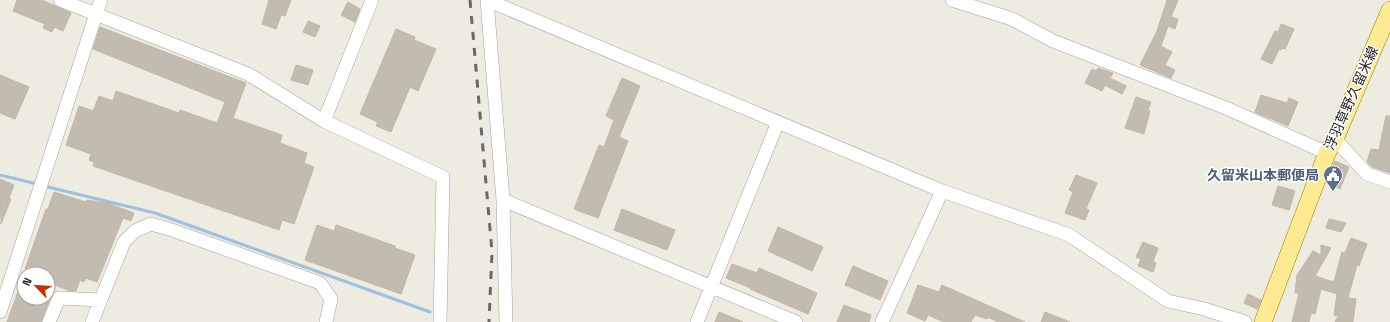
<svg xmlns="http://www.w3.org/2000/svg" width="1390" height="322" viewBox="0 0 1390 322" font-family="'Space Grotesk','Noto Sans JP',sans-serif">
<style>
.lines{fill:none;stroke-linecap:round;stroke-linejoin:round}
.stream{stroke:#9dc0de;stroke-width:3}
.building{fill:#c2bcb0;stroke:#c0b6a2}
.minor-casing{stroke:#a2a2a2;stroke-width:14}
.major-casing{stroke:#938400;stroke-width:18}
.minor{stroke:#fff;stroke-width:13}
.major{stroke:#ffea94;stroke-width:17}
.rail{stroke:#696969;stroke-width:3;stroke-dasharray:8 8;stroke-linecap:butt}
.labels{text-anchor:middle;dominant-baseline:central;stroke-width:3;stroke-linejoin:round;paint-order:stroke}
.street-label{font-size:14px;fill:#1b1b1b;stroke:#fff}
.service-label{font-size:14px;font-weight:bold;fill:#4e5e75;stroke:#fff;text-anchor:end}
</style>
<rect width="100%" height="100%" fill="#eeece0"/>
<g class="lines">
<!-- stream -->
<path class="stream" d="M0,175L37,184
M44,186L155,213L430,312"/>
</g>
<!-- building -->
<path class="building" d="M17,0H42L71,13L63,31L54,27L52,32L43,28L45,24L13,11Z
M269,0H291L285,16L281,15L276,29L262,24Z
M1167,0H1178L1171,17L1178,19L1175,29L1168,26L1161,46L1172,52L1165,65L1175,70L1171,78L1140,65L1157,31Z
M348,2L360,9L355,22L341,15Z
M308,21L320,26L315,37L303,32Z
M1281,24L1294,29L1285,49L1282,48L1281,50L1279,49L1272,64L1261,59L1275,31L1278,32Z
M100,27L246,83L233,118L282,135L280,143L307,153L304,163L314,167L294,224L282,220L279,230L93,166L94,162L89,160L91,154L66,145L79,106L93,111L99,96L113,101L116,91L179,113L180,110L217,123L225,102L93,49Z
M396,29L415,37L414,40L436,49L418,91L410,87L391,132L376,126L378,122L360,114Z
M296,65L313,70L308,85L291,80Z
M1098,68L1113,73L1110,78L1126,86L1122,94L1105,85L1102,91L1085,83L1092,69L1096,71Z
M0,75L29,87L15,119L0,113Z
M622,78L640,86L619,137L628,141L598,218L574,209L599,145L604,147L614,120L606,116Z
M1261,95L1287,103L1289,98L1298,102L1288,126L1255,112Z
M1136,97L1151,102L1148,110L1150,111L1144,134L1125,128Z
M1386,116H1390V173L1372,167L1367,162L1371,149L1379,150Z
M1335,161L1349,167L1340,189L1326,183Z
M1076,175L1097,183L1086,209L1089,210L1085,220L1065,213L1073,192L1069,190Z
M0,179L14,185L9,198L11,199L1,224Z
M1278,186L1295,191L1289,210L1272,205Z
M54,192L86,202L87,200L107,203L134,213L131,221L123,218L97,282L86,278L84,282L80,280L76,291H70L55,285L41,322H7L23,278L24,298H48V274H39L25,269L46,209H48Z
M622,209L675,230L667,250L614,230Z
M1329,219L1346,223L1341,232L1326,228Z
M317,225L334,231L336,225L395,246V248L415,255L401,294L305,260Z
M778,227L823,247L812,271L768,251Z
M1351,238L1367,244L1359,266L1357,265L1348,298L1356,299L1353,322H1335L1338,316L1334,315L1337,294L1321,289L1315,314L1311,313L1309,322H1292L1299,293H1295L1297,275L1313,251L1321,255V245L1331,248L1315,276L1334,282L1342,252L1345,253Z
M1143,242L1158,248L1153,262L1156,263L1153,272L1138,266L1141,259L1136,257Z
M732,264L757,273L759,268L817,293L808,314L750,289L751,288L726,278Z
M853,266L888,281L880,300L845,285Z
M918,285L939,292L942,285L1025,322H998L988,317L987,319L975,315L971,322H944L928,315L925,321L907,313Z
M1248,294L1261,300L1257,309L1244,303Z
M844,305L871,315L869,322H837Z
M719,312L743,322H715Z
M1045,312L1070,322H1041Z"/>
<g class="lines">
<!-- minor casing -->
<g class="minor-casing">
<path id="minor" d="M60,0L248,74L324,121L443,177L440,322
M487,0L942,191L1069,235L1168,301L1204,309L1245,322
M487,0L503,200L506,322
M952,0L1012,19L1053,41L1226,108L1327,153
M324,121L372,0
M1335,139L1367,174L1390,182
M503,200L796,322
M0,312L96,14L101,0
M49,322L59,298L100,300
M92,322L124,242L135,231L151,224L169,229L320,283L331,299L326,322
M697,322L778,122
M882,322L942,191"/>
</g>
<!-- major casing -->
<g class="major-casing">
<path id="major" d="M1263,322L1327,153L1335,139L1390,10"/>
</g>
<!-- minor -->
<use href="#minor" class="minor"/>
<!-- major -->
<use href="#major" class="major"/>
<!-- rail -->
<path class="rail" d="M470,0L492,252L489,322"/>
</g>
<!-- icons -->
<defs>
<g id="civic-pin" transform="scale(1)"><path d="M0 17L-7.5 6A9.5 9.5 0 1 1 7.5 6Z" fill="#5c6f8a" stroke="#fff"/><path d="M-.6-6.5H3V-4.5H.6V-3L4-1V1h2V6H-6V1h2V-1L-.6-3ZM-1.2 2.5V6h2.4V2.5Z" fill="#fff"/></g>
</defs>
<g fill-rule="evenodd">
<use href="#civic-pin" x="1333" y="175"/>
</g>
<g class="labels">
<!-- street labels -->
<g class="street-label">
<text transform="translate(1351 98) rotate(-66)">浮羽草野久留米線</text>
</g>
<!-- service labels -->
<g class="service-label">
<text x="1319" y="175">久留米山本郵便局</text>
</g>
</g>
<!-- north arrow -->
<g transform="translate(36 286) rotate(295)"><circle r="19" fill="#ffffff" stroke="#a4a4a4"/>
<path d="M0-3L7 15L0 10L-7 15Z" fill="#c72e00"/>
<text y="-6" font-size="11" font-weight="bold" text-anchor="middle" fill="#1b1b1b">N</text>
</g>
</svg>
